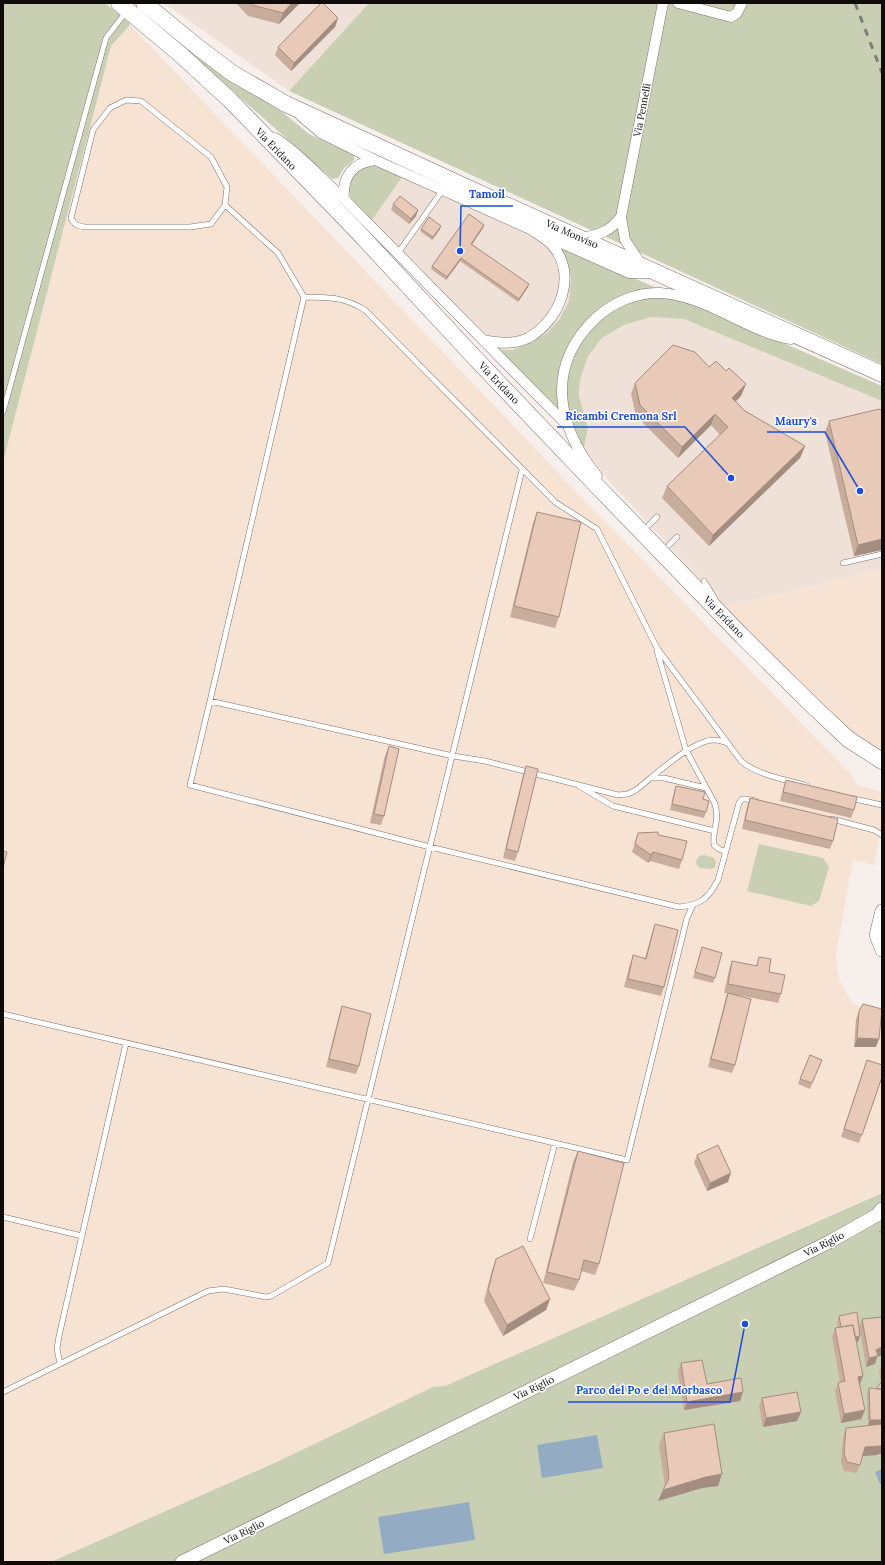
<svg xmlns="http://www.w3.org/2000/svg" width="885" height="1565" viewBox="0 0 885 1565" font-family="Lora,serif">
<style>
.built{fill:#f0e1d8}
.industrial{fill:#f7e3d4}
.green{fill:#c9cfb3}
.water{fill:#94acc3}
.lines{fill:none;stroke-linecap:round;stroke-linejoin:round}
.service-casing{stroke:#7a736f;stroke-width:6}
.minor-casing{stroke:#7a736f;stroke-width:11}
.tertiary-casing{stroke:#7a736f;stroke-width:14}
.primary-casing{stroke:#7a736f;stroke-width:17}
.path{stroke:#afa9a6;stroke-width:2;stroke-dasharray:2 3;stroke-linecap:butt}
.service{stroke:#fff;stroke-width:5}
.minor{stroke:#fff;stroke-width:10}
.tertiary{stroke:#fff;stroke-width:13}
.primary{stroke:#fff;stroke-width:16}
.rail{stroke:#817b79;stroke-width:3;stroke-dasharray:7 7;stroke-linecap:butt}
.wall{fill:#c8ad9d}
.shaded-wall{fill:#a38d80}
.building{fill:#e9c9b7;stroke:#a38d80}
.labels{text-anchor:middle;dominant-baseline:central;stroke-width:3;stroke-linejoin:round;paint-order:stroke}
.street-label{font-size:10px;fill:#0e0b0a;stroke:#fefefe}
.leader{fill:none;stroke:#1d4ed8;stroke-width:1.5}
.callout-dot{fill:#1d4ed8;stroke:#fefefe;stroke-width:1.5}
.callout-label{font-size:11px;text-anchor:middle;font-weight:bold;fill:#1d4ed8;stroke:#fefefe;stroke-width:3;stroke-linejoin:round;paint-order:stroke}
</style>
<rect width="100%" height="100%" fill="#f7efeb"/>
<!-- built -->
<path class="built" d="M164,3H369L289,91Z
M402,177L553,243L565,257L571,278L569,301L559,320L546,334L530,343L513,350H495L372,220Z
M651,317L684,319L882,401V569L726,607L607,479L585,449L588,428L579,396L580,380L588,356L602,338L624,325Z"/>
<!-- industrial -->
<path class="industrial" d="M129,26L133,28L592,508L851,774L857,785L882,792V826L874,865L853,860L836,954L839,980L852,1002L862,1008L882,1011V1192L51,1562H3V462L111,46Z
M882,569V751L852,736L726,607Z"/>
<!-- green -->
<path class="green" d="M3,3H105L130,23L129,25L133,28L129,26L111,46L3,462Z
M369,3H882V364L289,91Z
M190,50L275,106L309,134L354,155V160L344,168L338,178L332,179L189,52Z
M371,166H379L402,177L372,220C366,214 356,207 352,200C343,182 354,170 371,166Z
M553,243L882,386V401L684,319L651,317L624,325L602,338L588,356L580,380L579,396L588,428L584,449L495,350H513L530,343L546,334L559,320L569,301L571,278L565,257Z
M759,844L823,858L829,867L819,901L811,906L747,891Z
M704,855L714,858L716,862L715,867L712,869L700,868L697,865L696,861L699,856Z
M882,1193V1562H51L283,1459L433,1387L445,1386Z"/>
<!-- water -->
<path class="water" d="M597,1435L603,1468L542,1478L537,1445Z
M882,1469V1483L880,1484L875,1472Z
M469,1502L475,1540L384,1554L378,1517Z"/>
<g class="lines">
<!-- service casing -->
<g class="service-casing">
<path id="service" d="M126,100L141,101L211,157L227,187L225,205L211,224L190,227H85C78,226 74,225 71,218L93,130L110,108Z
M225,205L278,253L304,297C329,298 342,296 365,310L555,502L597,529L657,648L741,761C759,776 785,779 807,786
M398,253L442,191
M3,412L106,38L126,12
M649,525L657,517
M669,545L677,537
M843,563L882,554
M704,581L715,599
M657,651L686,750L715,804C720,821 712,830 714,845L719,849L726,852
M210,701L304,297
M728,743C724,742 719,740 715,740C693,739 654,776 636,790L628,794L618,795L485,761L453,756L210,701L190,785L430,847L679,907C700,905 708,899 718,880L739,803L742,799H746L756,801
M652,778H664L706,788
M579,786L613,806L715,831
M850,798L882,805
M832,819L874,830L882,835
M3,1014L627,1160L687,918L693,905
M3,1217L82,1236
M530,1239L555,1143
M60,1364L57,1349L59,1336L126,1043
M3,1392L208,1291L224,1289L266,1297L271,1296L328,1263L522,470"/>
</g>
<!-- minor casing -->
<g class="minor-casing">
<path id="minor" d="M678,3L731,17L737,13L742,3
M301,116L321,133L375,160
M275,138C300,154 322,179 344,199
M533,231C539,235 546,239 551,244C579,273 560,321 528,338C513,345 498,343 483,340L344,199C342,177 352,163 375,160L629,273H651
M582,238C598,235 611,231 621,217
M641,264L625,240L621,217L663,3
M483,340L566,424
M597,476C556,425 545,365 597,317C614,302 637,292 660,293C700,295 734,321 771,334C777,336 784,338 791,339"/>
</g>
<!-- tertiary casing -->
<g class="tertiary-casing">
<path id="tertiary" d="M882,911L876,935L882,950
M182,1562L831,1241L877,1215L882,1209"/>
</g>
<!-- primary casing -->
<g class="primary-casing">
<path id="primary" d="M119,3L181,55L230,100L357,231L475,358L597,486L742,636L812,705L848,739L882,761
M144,3L199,48L232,73L286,104L466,187L882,374"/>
</g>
<!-- path -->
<path class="path" d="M879,1231L882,1233"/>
<!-- service -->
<use href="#service" class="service"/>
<!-- minor -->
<use href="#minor" class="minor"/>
<!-- tertiary -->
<use href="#tertiary" class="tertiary"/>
<!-- primary -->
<use href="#primary" class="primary"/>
<!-- rail -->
<path class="rail" d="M855,3L882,73"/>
</g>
<!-- wall -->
<path class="wall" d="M236,3H300L279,24L248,16Z
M728,3H735L734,5Z
M338,18L335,27L291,71L275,55L278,47Z
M393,204L418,210L416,216L409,224L391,210Z
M484,225L483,228L472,244L528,287L518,302L460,261L446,280L431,269L432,266Z
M421,229H440L432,240L420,231Z
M709,367L726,371L746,384L741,396L735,402L745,411L805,446L800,458L709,546L662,498L667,486L720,435L711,425L678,458L636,416L631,394L635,383Z
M829,421L882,550L854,556L825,432Z
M537,512L559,617L555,628L510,617L533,523Z
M389,746L384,816L381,825L370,823L385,755Z
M526,766L518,852L515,861L503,858L523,775Z
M786,780L854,810L851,818L780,801L783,789Z
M676,786L703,799L706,812L704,818L670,810L674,792Z
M750,798L833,841L830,849L742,829L747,807Z
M638,833L658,835L682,860L679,869L650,861L648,863L632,852Z
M655,924L664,987L661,996L624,987L630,964L633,955L645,958L652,933Z
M702,947L715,978L713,983L693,978Z
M759,957L769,972L781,994L778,1003L738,995L735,1065L732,1073L708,1067L725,1001L727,993H724L729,970L732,961L756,966Z
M342,1006L359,1066L356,1074L326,1067L339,1015Z
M859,1011L876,1047H854L856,1019Z
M810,1055L822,1060L810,1089L798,1084Z
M867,1060L882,1077L859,1143L841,1137Z
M578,1151L599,1264L595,1275L581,1271L579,1280L574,1291L543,1283L573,1162Z
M697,1155L728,1182L707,1191L694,1163Z
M496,1259L550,1299L546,1310L503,1336L484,1301L492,1270Z
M839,1316L859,1327L862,1319L882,1317V1355L877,1357L875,1364L866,1367L860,1331V1336L858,1342H856L863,1376L859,1384L865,1410L861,1419L841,1423L835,1391L838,1383L840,1382L832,1337L835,1328H838L837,1322Z
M681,1363L707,1384L743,1392L740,1401L684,1410L678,1372Z
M882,1364V1453L877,1455L863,1456L857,1473L844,1471L841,1462L843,1437L846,1428L870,1426H868L867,1394L869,1388L876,1389L881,1382L879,1372Z
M762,1398L801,1412L797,1421L763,1427L759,1406Z
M664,1433L718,1486L702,1488L658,1501L665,1486L659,1445Z"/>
<!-- shaded-wall -->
<path class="shaded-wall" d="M292,3H300L279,24L283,13Z
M338,18L335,27L291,71L294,63Z
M418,210L416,216L409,224L411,219Z
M484,225L483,228L470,247L471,244Z
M441,226L440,229L432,240L433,237Z
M461,258L460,261L446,280L447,277Z
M529,284L528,287L518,302L519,299Z
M746,384L741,396L728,409L732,398Z
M715,414L711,425L678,458L682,447Z
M805,446L800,458L709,546L713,535Z
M882,539V550L854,556L858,545Z
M653,852L650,861L648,863L651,855Z
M857,1038L879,1039L876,1047H854Z
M731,1173L728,1182L707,1191L710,1183Z
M550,1299L546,1310L503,1336L507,1325Z
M860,1336L858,1342L852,1343L854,1338Z
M882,1347V1355L877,1357L875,1364L866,1367L869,1358L876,1350Z
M863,1376L860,1384L855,1385L858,1377Z
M743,1392L740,1401L684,1410L687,1402Z
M865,1410L861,1419L841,1423L844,1414Z
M801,1412L797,1421L763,1427L766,1418Z
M870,1420H882V1426H868Z
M882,1446V1453L877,1455L862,1456L865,1447Z
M722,1474L718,1486L702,1488L658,1501L663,1490L706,1477Z"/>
<!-- building -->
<path class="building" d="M250,3H292L283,13L252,5Z
M321,3H323L338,18L294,63L278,47Z
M400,196L418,210L411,219L393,204Z
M469,214L484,225L471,244L529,284L519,299L461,258L447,277L432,266Z
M429,217L441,226L433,237L421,229Z
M673,345L695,352L709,367L716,361L726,371L729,368L746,384L732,398L745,411L805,446L713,535L667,486L728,427L715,414L682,447L640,405L635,383Z
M879,409L882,411V539L858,545L829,421Z
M537,512L581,522L559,617L514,606Z
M389,746L399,749L384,816L374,814Z
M526,766L538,769L518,852L506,849Z
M786,780L857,797L854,810L783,792Z
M676,786L705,792L703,799L709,801L706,812L672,804Z
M750,798L838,819L833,841L745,820Z
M658,832V835L687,841L682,860L653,852L651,855L635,844L638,833Z
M3,851L7,852L3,868Z
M655,924L678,930L664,987L628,979L633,955L646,959Z
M702,947L722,953L715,978L695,972Z
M759,957L771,959L769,972L785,975L781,994L728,984L732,961L757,966Z
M728,993L751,999L735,1065L711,1059Z
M863,1004L882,1009L879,1039L857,1038L859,1011Z
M342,1006L371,1014L359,1066L329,1059Z
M810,1055L822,1060L812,1083L800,1079Z
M867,1060L882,1065V1077L862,1135L844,1129Z
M718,1145L731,1173L710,1183L697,1155Z
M578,1151L624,1163L599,1264L584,1260L579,1280L547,1272Z
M523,1246L550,1299L507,1325L488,1290L496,1259Z
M857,1312L860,1336L855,1337L853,1325L841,1327L839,1316Z
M882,1317V1347L876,1350L878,1356L869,1358L862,1319Z
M853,1325L863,1376L858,1377L865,1410L844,1414L838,1383L845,1381L835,1328Z
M702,1360L707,1384L741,1378L743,1392L687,1402L681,1363Z
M882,1381V1389H876Z
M869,1388L882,1389V1420H870Z
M797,1392L801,1412L766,1418L762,1398Z
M714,1424L722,1474L706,1477L663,1490L669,1478L664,1433Z
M882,1424V1446H880L865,1447L860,1465L847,1462L844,1454L846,1428Z"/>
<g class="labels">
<!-- street labels -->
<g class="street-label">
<text transform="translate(642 110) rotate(-79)">Via Pennelli</text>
<text transform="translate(276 149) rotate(46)">Via Eridano</text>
<text transform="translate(572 234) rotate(24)">Via Monviso</text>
<text transform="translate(499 383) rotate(46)">Via Eridano</text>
<text transform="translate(724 617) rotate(46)">Via Eridano</text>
<text transform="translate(824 1244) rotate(-27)">Via Riglio</text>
<text transform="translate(534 1388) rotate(-26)">Via Riglio</text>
<text transform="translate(244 1532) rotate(-26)">Via Riglio</text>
</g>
</g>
<!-- callouts -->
<path class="leader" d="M460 251L461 206H513M731 478L685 427H557M860 491L825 432H767M745 1324L730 1402H568"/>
<g class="callout-dot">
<circle cx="460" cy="251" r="4"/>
<circle cx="731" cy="478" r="4"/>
<circle cx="860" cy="491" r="4"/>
<circle cx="745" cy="1324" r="4"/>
</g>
<g class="callout-label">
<text x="487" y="198">Tamoil</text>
<text x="621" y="420">Ricambi Cremona Srl</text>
<text x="796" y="425">Maury's</text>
<text x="649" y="1394">Parco del Po e del Morbasco</text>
</g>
<!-- border -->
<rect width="885" height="1565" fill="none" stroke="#0e0b0a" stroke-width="8"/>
</svg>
